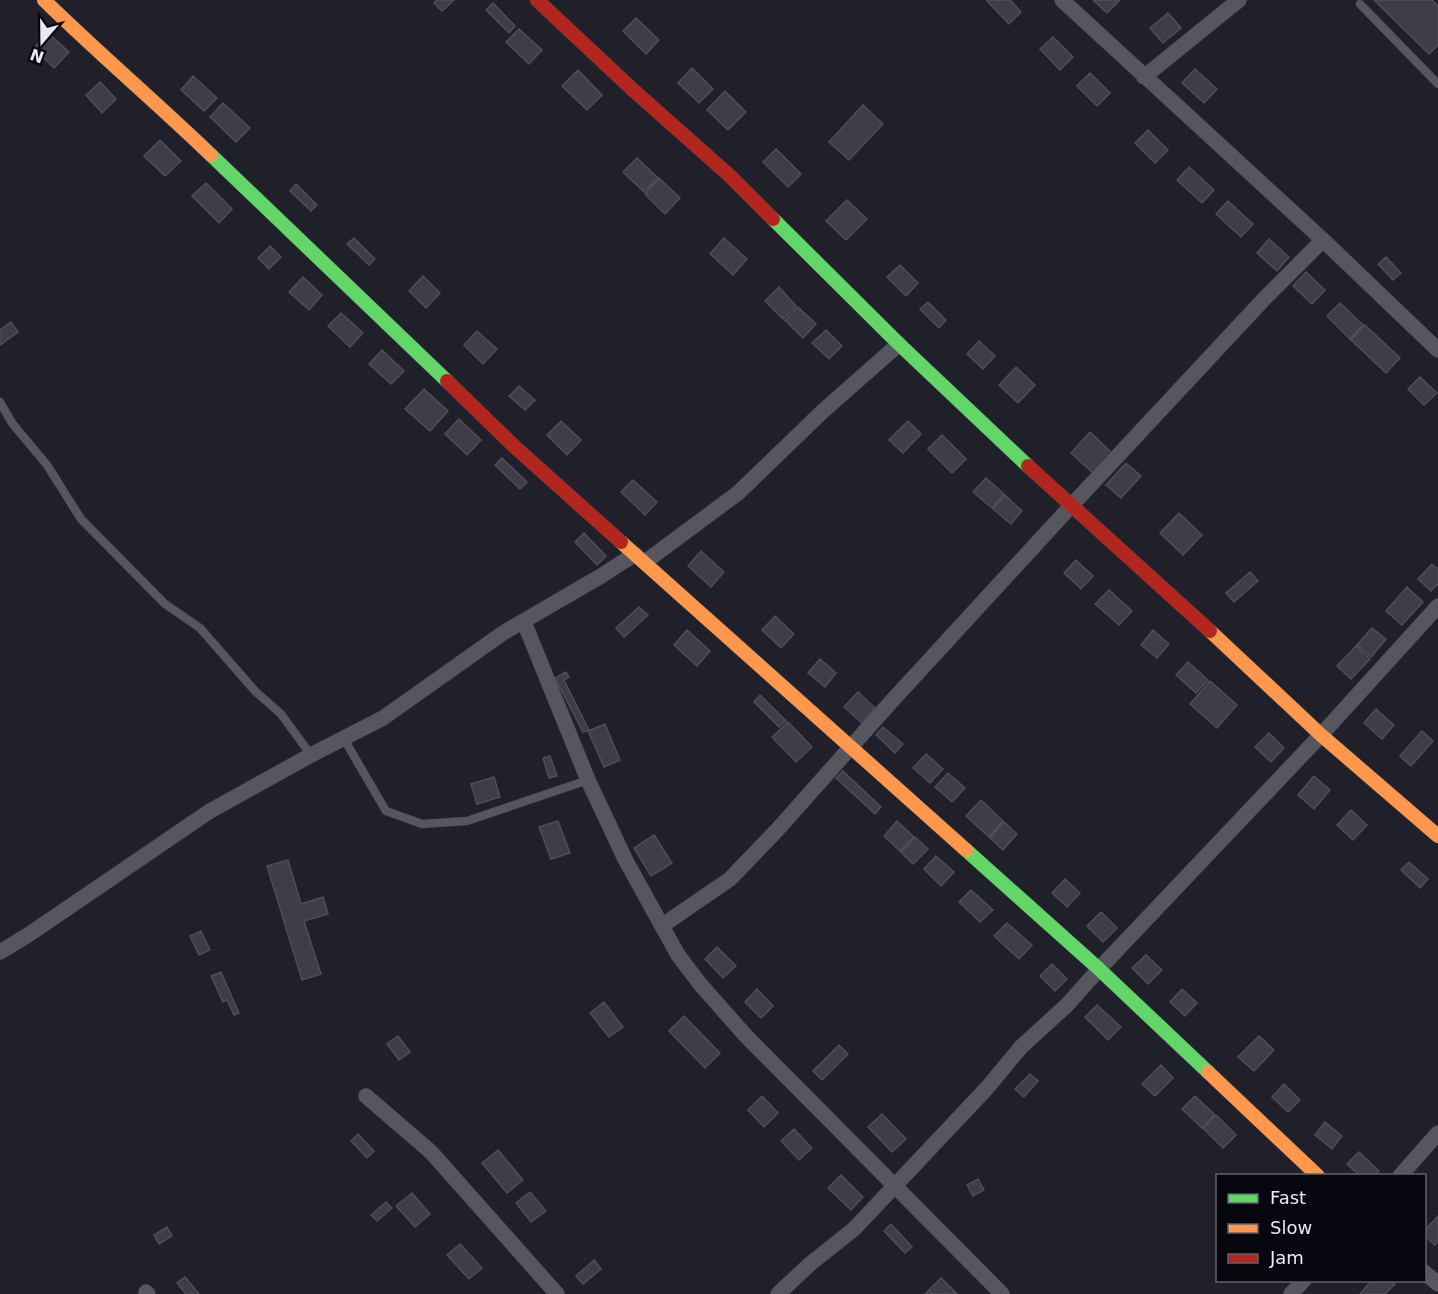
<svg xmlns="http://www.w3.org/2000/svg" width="1438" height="1294" viewBox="0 0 1438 1294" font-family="'DejaVu Sans',sans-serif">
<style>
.building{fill:#413c49;stroke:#4f4d55;stroke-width:1.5}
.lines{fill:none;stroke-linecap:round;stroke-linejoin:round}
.lane-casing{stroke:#3a3b43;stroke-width:9}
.street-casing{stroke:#3a3b43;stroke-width:16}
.fast-casing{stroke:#3a3b43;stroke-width:15}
.slow-casing{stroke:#3a3b43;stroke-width:15}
.jam-casing{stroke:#3a3b43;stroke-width:15}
.lane{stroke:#55565e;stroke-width:8}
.street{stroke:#55565e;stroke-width:15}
.fast{stroke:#63d668;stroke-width:14}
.slow{stroke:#ff974d;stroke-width:14}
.jam{stroke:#b3261e;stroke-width:14}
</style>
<rect width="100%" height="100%" fill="#1f202a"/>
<!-- building -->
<path class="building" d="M437,0H454L442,11L434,3Z
M989,0H1010L1021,12L1009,24L987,1Z
M1093,0H1120L1107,13Z
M1374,0H1432L1438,6V45L1429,54Z
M493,3L515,26L509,33L486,10Z
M1168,13L1181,28L1163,43L1150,28Z
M636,18L659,40L646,54L623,31Z
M519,29L542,50L529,64L506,42Z
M48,33L69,52L54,68L34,48Z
M1053,37L1073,57L1060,70L1040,49Z
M692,68L713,89L699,103L678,83Z
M1195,69L1217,89L1204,103L1182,83Z
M578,70L602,95L587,110L562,86Z
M1090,73L1110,93L1097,106L1077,86Z
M193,76L217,98L204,111L181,90Z
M100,82L116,99L102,113L86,95Z
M725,91L746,112L728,130L707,110Z
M223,103L250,128L236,142L210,117Z
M863,105L883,124L849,160L829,142Z
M1148,130L1168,150L1155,163L1135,143Z
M160,140L181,161L165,176L144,156Z
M776,149L801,174L788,187L763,162Z
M637,158L658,178L644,192L623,172Z
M1189,167L1214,190L1202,203L1177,180Z
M659,178L680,198L665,214L645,194Z
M206,183L232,209L219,223L192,196Z
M296,184L317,205L311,211L290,191Z
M847,200L867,219L846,240L826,221Z
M1228,201L1253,224L1241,237L1216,214Z
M354,238L375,259L369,265L347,244Z
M724,238L747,259L733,275L710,254Z
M1269,239L1289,257L1277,271L1257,253Z
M270,246L281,257L269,269L258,258Z
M1386,257L1401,273L1393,280L1378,264Z
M900,265L918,283L906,296L887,277Z
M1306,272L1325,290L1312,304L1293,286Z
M423,276L440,293L426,308L409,291Z
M303,277L322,295L309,310L289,292Z
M779,287L796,306L783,319L765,301Z
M928,302L946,320L939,328L920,309Z
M1340,303L1363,325L1350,339L1327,316Z
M798,307L816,324L803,338L785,320Z
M341,313L363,333L350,347L328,326Z
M11,322L18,332L0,345V330Z
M1365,325L1400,358L1386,373L1351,340Z
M826,330L842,346L829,359L812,343Z
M477,331L497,349L483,364L464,345Z
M979,341L995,356L983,369L967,354Z
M382,350L404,371L391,384L369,364Z
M1016,367L1035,385L1018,403L999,385Z
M1420,377L1437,393L1424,405L1408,389Z
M519,386L535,400L525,410L509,396Z
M424,389L448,411L430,431L405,409Z
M459,419L481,440L467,455L445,434Z
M561,421L581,440L567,455L547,435Z
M908,421L921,434L903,453L889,440Z
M1090,432L1112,453L1093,473L1071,453Z
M942,435L966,459L952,473L928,449Z
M502,458L527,482L520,489L495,465Z
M1126,463L1141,476L1121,498L1106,485Z
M986,478L1004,494L992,508L973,492Z
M633,480L657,502L645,515L621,492Z
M1005,495L1022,511L1011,524L993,509Z
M1179,513L1202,535L1183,555L1160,533Z
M584,533L606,556L597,565L575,542Z
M701,551L724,572L711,587L688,566Z
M1076,560L1093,576L1081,589L1064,573Z
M1432,564L1438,569V584L1431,591L1418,579Z
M1250,572L1258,581L1234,602L1226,593Z
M1407,587L1423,602L1402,625L1386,611Z
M1109,590L1132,611L1119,625L1095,604Z
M639,607L648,615L624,637L616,628Z
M775,616L794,634L781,648L762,630Z
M1372,628L1386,639L1371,657L1357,645Z
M687,630L710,651L697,666L674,645Z
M1153,630L1169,644L1157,658L1141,645Z
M1356,646L1370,659L1351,679L1337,666Z
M820,659L836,673L825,687L808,673Z
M1188,662L1208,680L1196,693L1176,675Z
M566,672L569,677L564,680L589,730L583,732L555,678Z
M1210,681L1237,705L1217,728L1190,704Z
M858,692L875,708L862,723L844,707Z
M760,695L786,721L779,727L754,702Z
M1376,709L1394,725L1382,739L1364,723Z
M788,722L812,747L796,762L772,737Z
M605,724L620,760L604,767L588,731Z
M883,727L903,744L895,753L876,735Z
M1422,731L1433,741L1411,766L1400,756Z
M1269,733L1284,748L1271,762L1255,747Z
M926,754L943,769L930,783L913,768Z
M550,756L557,776L549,778L543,758Z
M843,771L881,807L875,814L836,778Z
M948,773L965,788L952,802L935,787Z
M1314,776L1330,790L1314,809L1298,795Z
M494,777L500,797L477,804L471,784Z
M981,800L1003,821L989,837L966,816Z
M1351,810L1367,825L1353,840L1337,825Z
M558,821L570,853L551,859L539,827Z
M897,821L914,837L900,851L884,836Z
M1004,822L1017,834L1003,850L990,838Z
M654,835L672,863L651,876L634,848Z
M915,837L928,849L913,864L901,852Z
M936,856L954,872L941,886L924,869Z
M288,860L301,904L323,897L328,914L304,921L321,974L302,980L267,866Z
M1409,862L1428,879L1420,888L1401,870Z
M1065,879L1080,893L1067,907L1052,893Z
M971,890L993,910L980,922L959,902Z
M1101,912L1117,928L1103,942L1087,926Z
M1007,923L1032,945L1019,959L994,936Z
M201,931L210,950L199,955L190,936Z
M717,947L736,966L723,978L705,959Z
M1146,955L1162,970L1148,984L1132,968Z
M1052,964L1067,979L1055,991L1040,976Z
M221,972L239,1013L234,1015L227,1000L223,1002L211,976Z
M757,989L773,1006L761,1018L745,1002Z
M1182,989L1197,1003L1185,1016L1170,1002Z
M604,1002L623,1027L609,1037L590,1013Z
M1097,1005L1121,1027L1108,1040L1085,1017Z
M684,1016L720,1053L705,1068L669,1031Z
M398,1036L410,1052L399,1060L387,1044Z
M1259,1036L1274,1050L1254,1071L1238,1057Z
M839,1045L848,1054L822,1080L813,1071Z
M1161,1065L1173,1078L1155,1096L1142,1084Z
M1030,1074L1038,1081L1024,1097L1015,1089Z
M1284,1084L1300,1100L1288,1112L1272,1097Z
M762,1096L778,1113L764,1127L748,1110Z
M1195,1096L1215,1115L1202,1128L1182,1109Z
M882,1114L906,1139L892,1152L868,1127Z
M1216,1115L1236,1135L1223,1148L1203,1128Z
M1325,1122L1342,1136L1332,1149L1315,1135Z
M794,1129L812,1148L799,1160L781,1141Z
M358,1134L374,1151L367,1158L351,1141Z
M498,1150L523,1180L507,1193L482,1163Z
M1359,1152L1379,1171L1375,1176H1360L1347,1164Z
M841,1175L863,1197L851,1210L828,1188Z
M978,1179L984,1190L973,1196L967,1185Z
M530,1192L546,1211L531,1222L516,1203Z
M412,1193L430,1214L415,1227L396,1206Z
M386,1202L392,1208L377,1221L371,1215Z
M1438,1216V1241L1435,1245L1424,1236V1231Z
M891,1224L912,1247L905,1253L884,1231Z
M167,1227L172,1236L159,1244L154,1235Z
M460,1244L482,1268L469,1279L447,1255Z
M594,1260L601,1269L583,1284L576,1276Z
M185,1277L199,1294H186L177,1283Z
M941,1278L957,1294H925Z
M1372,1280H1391L1395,1284L1385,1294H1360Z"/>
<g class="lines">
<!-- lane casing -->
<g class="lane-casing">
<path id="lane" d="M1360,4L1438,84
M0,402L12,423L47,465L81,519L165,604L200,628L255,691L281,714L311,755
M344,739L386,811L422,824L467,821L588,780"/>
</g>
<!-- street casing -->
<g class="street-casing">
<path id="street" d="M1062,0L1323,240L1438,350
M1144,77L1239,0
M645,562L738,493L823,411L899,344
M524,622L588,780L625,859L678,955L700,984L745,1035L1002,1294
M663,925L730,879L778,829L890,703L1071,506L1264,299L1323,240
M0,952L28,935L210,811L311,755L383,718L503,633L601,576L635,554
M366,1096L431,1152L557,1294
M1400,1176L1438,1133
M1424,1272L1438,1284
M146,1292L148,1294
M778,1294L810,1264L854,1229L987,1088L1021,1047L1067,1005L1099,969L1321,735L1438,606
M1291,1294L1304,1280"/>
</g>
<!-- fast casing -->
<g class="fast-casing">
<path id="fast" d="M211,155L447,381
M773,219L899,344L1028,466
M966,850L1099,969L1208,1072"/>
</g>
<!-- slow casing -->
<g class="slow-casing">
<path id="slow" d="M44,0C98,53 156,102 211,155
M621,542L966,850
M1210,631L1321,735L1438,836
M1208,1072L1318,1176"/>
</g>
<!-- jam casing -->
<g class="jam-casing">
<path id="jam" d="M537,0L632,89L730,176L773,219
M447,381L516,448L621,542
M1028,466L1210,631"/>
</g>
<!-- lane -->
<use href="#lane" class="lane"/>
<!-- street -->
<use href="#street" class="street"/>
<!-- fast -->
<use href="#fast" class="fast"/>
<!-- slow -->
<use href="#slow" class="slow"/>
<!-- jam -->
<use href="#jam" class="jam"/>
</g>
<!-- legend -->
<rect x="1216" y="1174" width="210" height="108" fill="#07070f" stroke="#61626c" stroke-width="1.5"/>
<rect x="1228" y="1194" width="30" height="9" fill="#63d668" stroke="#61626c" stroke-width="1.5"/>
<text x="1270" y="1204" font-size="18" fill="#e9eaf7">Fast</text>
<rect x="1228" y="1224" width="30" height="9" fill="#ff974d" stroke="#61626c" stroke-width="1.5"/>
<text x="1270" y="1234" font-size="18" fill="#e9eaf7">Slow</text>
<rect x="1228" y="1254" width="30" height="9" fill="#b3261e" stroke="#61626c" stroke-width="1.5"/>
<text x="1270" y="1264" font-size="18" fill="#e9eaf7">Jam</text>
<!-- north arrow -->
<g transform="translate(42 42) rotate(200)" stroke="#07070f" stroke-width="4.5" paint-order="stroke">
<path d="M0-4.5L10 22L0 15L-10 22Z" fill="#e9eaf7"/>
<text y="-9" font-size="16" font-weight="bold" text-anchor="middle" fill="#e9eaf7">N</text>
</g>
</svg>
